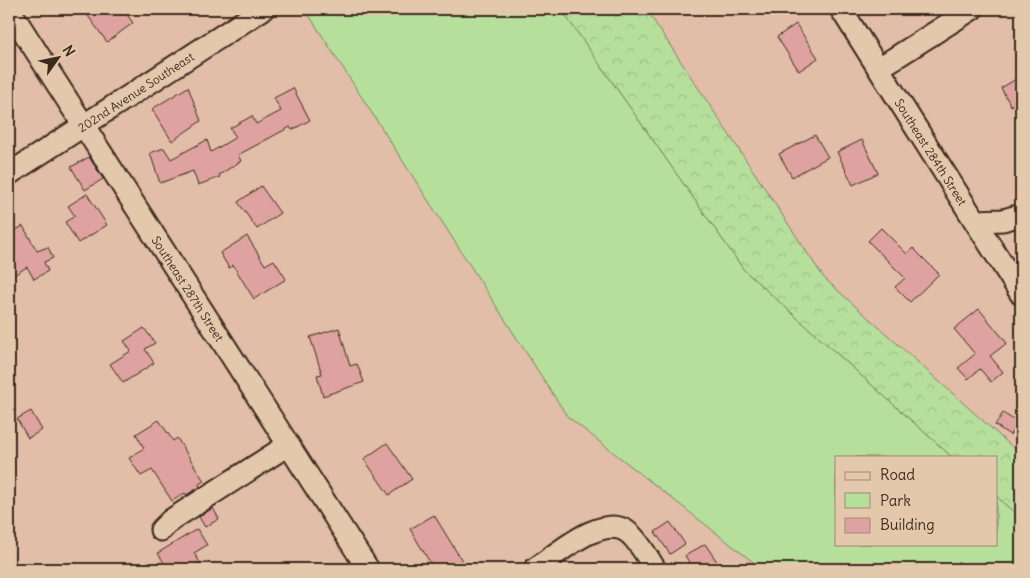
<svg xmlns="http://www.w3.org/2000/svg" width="1030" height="578" viewBox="0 0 1030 578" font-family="Delius,sans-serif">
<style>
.green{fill:#b6df9c;stroke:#78845d}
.forest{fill:url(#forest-crowns);stroke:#78845d}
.building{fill:#dea3a0;stroke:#3b2a1e}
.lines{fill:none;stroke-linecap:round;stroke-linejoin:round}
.minor-casing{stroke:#3b2a1e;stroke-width:25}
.minor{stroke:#e4c8ac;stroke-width:21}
.labels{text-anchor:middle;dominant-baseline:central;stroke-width:4.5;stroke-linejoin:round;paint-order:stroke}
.street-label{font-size:12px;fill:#3b2a1e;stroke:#e4c8ac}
</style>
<defs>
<pattern id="forest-crowns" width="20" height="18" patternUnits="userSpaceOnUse" patternTransform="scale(1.25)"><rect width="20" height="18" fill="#b6df9c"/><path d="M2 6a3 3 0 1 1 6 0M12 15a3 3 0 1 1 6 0" fill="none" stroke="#9dc086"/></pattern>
</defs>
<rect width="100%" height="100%" fill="#e2bda8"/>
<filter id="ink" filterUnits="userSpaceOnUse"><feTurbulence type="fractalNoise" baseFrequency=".02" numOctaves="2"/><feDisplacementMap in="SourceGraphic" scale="10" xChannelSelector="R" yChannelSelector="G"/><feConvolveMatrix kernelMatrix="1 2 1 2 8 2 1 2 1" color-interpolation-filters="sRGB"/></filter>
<g filter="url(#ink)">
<!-- green -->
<path class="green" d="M305,9H561L744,270L952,457H836V544H996V496L1021,519V569H762L567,416Z"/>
<!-- forest -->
<path class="forest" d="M561,9H646L824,278L1021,455V519L996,496V457H952L744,270Z"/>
<!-- building -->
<path class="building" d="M83,9H123L133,23L107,42Z
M796,24L818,58L799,71L777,37Z
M1021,76V99L1011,106L1001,88Z
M188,87L201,121L172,141L152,109Z
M293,88L310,120L292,130L290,127L238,155L241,161L219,175L220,177L198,185L193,171L160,183L150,153L164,148L171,159L207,140L211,152L236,137L230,128L252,116L256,124L281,111L274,98Z
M815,135L828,157L792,177L779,154Z
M862,140L878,173L853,185L837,152Z
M89,157L103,179L85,190L71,167Z
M261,186L280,213L257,229L238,202Z
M87,194L107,225L78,243L65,222L75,216L68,206Z
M23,226L37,251L48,247L53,258L44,262L48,271L34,279L27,267L9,278V255L15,251L9,240V234Z
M881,228L907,254L913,248L939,274L910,302L895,287L905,278L868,241Z
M247,236L265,265L274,260L286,279L254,299L233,265L229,268L220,253Z
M979,309L1007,343L990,356L1003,372L991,382L980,369L968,379L958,368L975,354L954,329Z
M144,328L155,343L145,349L154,363L123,383L110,364L131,351L124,341Z
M339,328L350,366L357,364L364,382L323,396L317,375L322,374L310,337Z
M31,411L42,430L28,438L17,419Z
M1003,413L1018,423L1010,435L995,425Z
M159,420L173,441L177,438L204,481L199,484L200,487L186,495L185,493L172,501L152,470L141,476L129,458L144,448L136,434Z
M387,443L412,479L389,495L364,459Z
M213,508L219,519L205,527L199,517Z
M434,515L467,569H434L410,529Z
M670,522L685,544L670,554L655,532Z
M197,529L207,545L194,553L204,569H168L158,553Z
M705,544L722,569H694L685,556Z"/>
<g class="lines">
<!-- minor casing -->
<g class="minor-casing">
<g id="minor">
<path id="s1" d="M9,9L368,569"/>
<path id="s2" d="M841,9L1021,294"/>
<path d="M879,68L972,9"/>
<path id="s3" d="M9,174L263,9"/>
<path d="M975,221L1003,220L1021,215"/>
<path d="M161,530L171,520L288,445"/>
<path d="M535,569C556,555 605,510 630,534C640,543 648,558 655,569"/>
</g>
</g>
<!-- minor -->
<use href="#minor" class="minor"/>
</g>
</g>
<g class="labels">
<!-- street labels -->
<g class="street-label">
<text stroke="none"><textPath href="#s3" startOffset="151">202nd Avenue Southeast</textPath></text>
<text stroke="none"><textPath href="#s2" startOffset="169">Southeast 284th Street</textPath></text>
<text stroke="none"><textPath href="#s1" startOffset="332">Southeast 287th Street</textPath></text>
</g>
</g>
<!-- margin -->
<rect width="1030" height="578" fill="none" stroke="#e4c8ac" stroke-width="30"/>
<rect x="15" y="15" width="1000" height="548" fill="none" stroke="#3b2a1e" stroke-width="2" filter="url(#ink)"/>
<!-- legend -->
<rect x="835" y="456" width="162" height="90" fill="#e4c8ac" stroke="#a08973"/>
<rect x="845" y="472" width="25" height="8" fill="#e4c8ac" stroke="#a08973"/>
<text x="880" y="480" font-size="15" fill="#3b2a1e">Road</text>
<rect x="845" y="493" width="25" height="15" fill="#b6df9c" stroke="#a08973"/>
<text x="880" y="506" font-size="15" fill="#3b2a1e">Park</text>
<rect x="845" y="518" width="25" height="15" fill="#dea3a0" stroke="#a08973"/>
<text x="880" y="530" font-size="15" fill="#3b2a1e">Building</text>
<!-- north arrow -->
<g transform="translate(58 58) rotate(57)" stroke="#e4c8ac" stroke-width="4" paint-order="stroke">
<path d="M0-4L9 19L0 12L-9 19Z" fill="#3b2a1e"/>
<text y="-8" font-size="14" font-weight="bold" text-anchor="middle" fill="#3b2a1e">N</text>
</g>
</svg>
